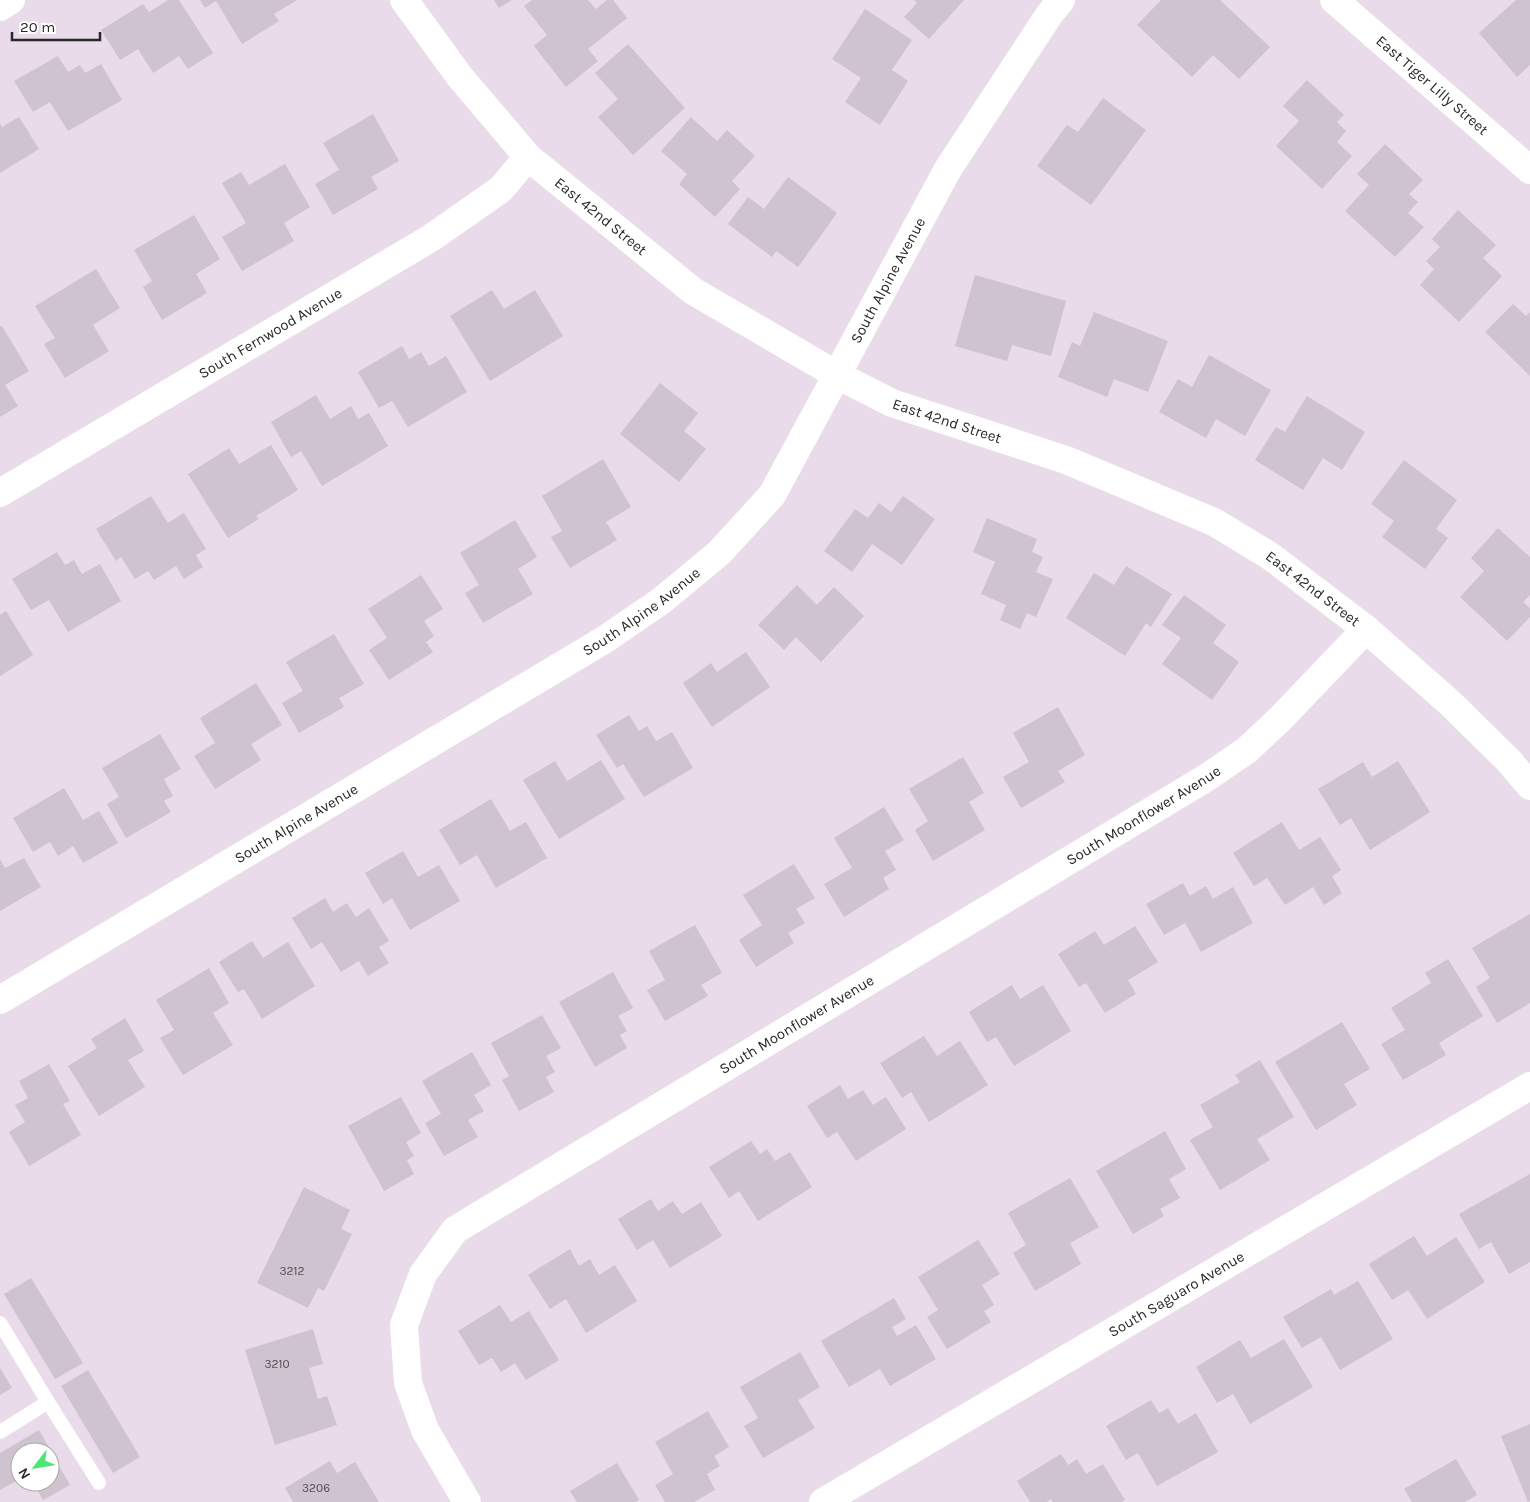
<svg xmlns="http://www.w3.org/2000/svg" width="1530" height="1502" viewBox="0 0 1530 1502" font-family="Karla,sans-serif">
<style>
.building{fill:#cec3ce}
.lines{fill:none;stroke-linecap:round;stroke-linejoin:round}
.lane{stroke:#fff;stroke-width:14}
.street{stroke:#fff;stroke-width:28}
.labels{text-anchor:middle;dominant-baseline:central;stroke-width:4;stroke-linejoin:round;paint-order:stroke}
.number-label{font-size:12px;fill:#524f52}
.street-label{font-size:15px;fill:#282828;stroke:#fff}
</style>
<rect width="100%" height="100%" fill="#e9dbe9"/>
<!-- building -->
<path class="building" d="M168,0H179L213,53L188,69L179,56L153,73L138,49L120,60L101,30L143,4L149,12Z
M200,0H297L274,14L279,21L242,44L216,1L205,8Z
M494,0H512L499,8Z
M532,0H588L596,9L607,0H613L627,18L588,49L598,61L566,87L534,46L547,35L524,6Z
M914,0H964L929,39L904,17L917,3Z
M1161,0H1220L1270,47L1239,79L1213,55L1192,77L1137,25Z
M1516,0H1530V65L1517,77L1479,33Z
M865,9L912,40L892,70L908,81L880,125L845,102L861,78L832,59Z
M628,44L685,108L633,155L598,117L618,99L595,73Z
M58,56L68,72L80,65L85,73L101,64L122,100L68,131L50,102L33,112L14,81Z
M1307,80L1344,115L1337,122L1346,131L1337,142L1352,156L1322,189L1276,146L1299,121L1283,106Z
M1103,98L1146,130L1091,205L1037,166L1067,125L1078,132Z
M373,114L399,161L371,177L378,189L333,215L315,184L339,170L323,143Z
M19,117L39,149L0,173V123L2,127Z
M691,117L717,141L727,130L755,156L732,181L740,189L715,217L679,184L687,174L661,151Z
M1385,144L1423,180L1409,194L1418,202L1408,213L1424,227L1395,257L1345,211L1369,185L1357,174Z
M285,164L310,207L284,223L294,241L242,271L222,237L246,223L222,183L241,172L249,185Z
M788,177L837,213L798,267L776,251L772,257L728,224L748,197L764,209Z
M1458,210L1496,245L1483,258L1502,276L1459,322L1420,285L1434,269L1426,261L1440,247L1432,239Z
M194,215L220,259L196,274L207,293L162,320L143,287L152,281L134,250Z
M96,269L120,308L93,325L109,351L65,378L44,344L55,338L35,306Z
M975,275L1066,301L1051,356L1012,345L1007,361L955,346Z
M492,290L504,309L535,290L563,336L490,381L450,316Z
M1513,304L1526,316L1530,312V376L1485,332Z
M1094,312L1168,341L1148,392L1114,379L1107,397L1058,377L1072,342L1080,346Z
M2,326L29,371L5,385L18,406L0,417V327Z
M402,346L409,359L421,352L429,366L446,356L467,392L408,427L392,401L379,408L358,372Z
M1209,355L1271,390L1245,436L1216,419L1206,438L1159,412L1178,379L1192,387Z
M660,383L698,413L684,431L706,449L679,482L620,434Z
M316,395L330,419L351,406L358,419L369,413L388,446L322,486L301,451L291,457L271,422Z
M1307,396L1365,432L1342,470L1323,458L1303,490L1255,460L1276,427L1285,432Z
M271,445L298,490L256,516L259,519L228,538L188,474L229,448L239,464Z
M603,459L631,507L606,522L617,540L570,568L551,537L562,531L542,496Z
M1404,460L1457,500L1436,529L1448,538L1425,569L1382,537L1394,521L1371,504Z
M151,496L168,523L184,513L206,549L196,555L203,567L184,579L176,566L154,580L148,571L135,579L121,557L116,561L96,529Z
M903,496L935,519L902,565L872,544L852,572L824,551L855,509L868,518L879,503L891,512Z
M987,518L1037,539L1032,552L1043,557L1036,572L1053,579L1036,617L1027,613L1020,629L1000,620L1006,605L981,594L995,562L973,552Z
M515,520L537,557L518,569L533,594L483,623L465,593L479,585L460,553Z
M1498,528L1530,557V595L1523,602L1530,608V617L1507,641L1460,597L1484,571L1471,558Z
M57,552L65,565L74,560L82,574L100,564L121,601L68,632L49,600L31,610L12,579Z
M1126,566L1172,594L1151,627L1146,623L1125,656L1066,618L1094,573L1114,585Z
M421,575L443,609L424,621L434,636L426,642L433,652L389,680L369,650L387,638L368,609Z
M797,585L817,605L834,587L864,616L821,662L796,637L784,650L758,625Z
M1184,595L1226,625L1213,643L1239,662L1212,700L1162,664L1181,638L1162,625Z
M6,611L33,655L0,676V615Z
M334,634L364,684L339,698L344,707L299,733L282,703L303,691L286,662Z
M746,652L770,687L712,727L683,683L711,663L717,672Z
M256,683L282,725L251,744L261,760L215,789L194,756L215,743L200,718Z
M1058,707L1085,755L1058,771L1065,782L1021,808L1003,777L1029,762L1013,733Z
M629,715L639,731L647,726L656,741L672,732L693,768L644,797L623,764L617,768L596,735Z
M160,734L181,769L164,779L173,796L164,801L171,812L126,838L107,804L119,797L102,768Z
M963,757L984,793L969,802L985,830L933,861L915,830L928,821L909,789Z
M601,760L625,799L559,839L523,780L555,761L567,781Z
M1398,761L1430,812L1370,850L1351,818L1340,825L1318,789L1363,762L1372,777Z
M64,788L83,820L99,811L118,843L83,863L73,846L58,856L50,842L33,852L13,818Z
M491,799L510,831L526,822L547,858L496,888L477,855L460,865L439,830Z
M884,807L904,840L885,851L896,870L883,878L889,889L844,917L824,884L852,868L834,838Z
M1282,822L1299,850L1320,837L1341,870L1332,876L1342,893L1324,905L1313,887L1285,905L1267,878L1254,886L1233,853Z
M403,851L418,877L439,865L460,901L410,930L392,898L383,904L365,873Z
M24,858L41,887L0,911V859L5,868Z
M794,864L815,898L796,909L805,923L788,933L794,943L756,967L739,940L762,925L743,895Z
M1183,883L1190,896L1206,886L1213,899L1233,887L1253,923L1201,952L1185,923L1164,935L1146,904Z
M325,898L333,912L347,903L356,917L369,908L389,941L379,947L389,963L368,976L359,961L341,972L322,942L311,949L292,918Z
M1530,914V1003L1497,1023L1476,987L1490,978L1472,948Z
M695,925L722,973L701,985L708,996L665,1021L647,990L665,980L649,951Z
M1135,926L1158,962L1128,980L1136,994L1105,1013L1086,983L1079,987L1058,954L1095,931L1104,945Z
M252,941L263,958L288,942L315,986L262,1019L244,989L238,992L219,962Z
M1448,959L1483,1016L1439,1043L1446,1055L1403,1080L1381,1044L1405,1030L1391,1008L1431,983L1425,973Z
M209,968L229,1003L213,1013L233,1045L183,1075L160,1038L174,1030L156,1000Z
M613,972L633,1008L618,1016L627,1031L620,1035L627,1048L595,1067L559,1002Z
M1012,985L1020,999L1043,985L1071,1031L1014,1066L996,1037L987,1042L969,1012Z
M542,1015L561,1048L546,1056L555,1072L546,1077L554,1092L519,1111L502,1080L509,1076L491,1043Z
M125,1018L144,1051L128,1060L145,1087L99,1116L68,1066L97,1048L91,1039Z
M1342,1022L1370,1069L1344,1084L1357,1105L1316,1130L1275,1062Z
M924,1036L937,1056L960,1041L988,1085L929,1122L911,1092L902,1098L880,1063Z
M472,1052L491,1085L474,1095L484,1111L468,1120L478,1137L444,1156L425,1123L441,1114L422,1081Z
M1260,1060L1294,1117L1257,1139L1270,1160L1220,1190L1190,1140L1213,1127L1200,1105L1240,1082L1235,1075Z
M49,1064L70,1101L63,1104L81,1135L29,1166L9,1132L25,1122L15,1105L28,1098L19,1081Z
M840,1085L848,1099L863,1090L873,1105L886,1097L906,1129L856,1161L837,1132L827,1138L807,1106Z
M401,1097L421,1133L406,1142L414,1156L407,1160L414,1174L384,1191L348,1126Z
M1165,1131L1186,1169L1169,1179L1180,1198L1160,1209L1164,1216L1133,1234L1096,1171Z
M751,1141L760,1154L767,1149L775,1161L790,1152L812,1187L758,1221L739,1191L729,1198L709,1167Z
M1530,1174V1262L1509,1274L1491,1242L1479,1249L1459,1214Z
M1070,1178L1099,1227L1070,1243L1081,1264L1035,1291L1013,1253L1026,1245L1008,1213Z
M304,1187L350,1210L341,1229L352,1234L324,1291L318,1288L308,1308L257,1283Z
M651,1199L658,1211L673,1201L682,1214L701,1202L722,1236L670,1268L653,1240L637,1250L618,1219Z
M1414,1236L1427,1256L1456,1237L1485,1282L1427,1319L1408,1290L1392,1300L1369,1264Z
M978,1240L1000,1274L982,1285L994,1305L984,1311L991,1322L947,1349L927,1317L938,1310L918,1277Z
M570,1249L579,1266L590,1259L599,1275L615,1265L637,1301L586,1333L566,1299L550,1309L528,1275Z
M31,1278L83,1363L55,1379L4,1294Z
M1358,1281L1393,1339L1340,1370L1321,1337L1302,1348L1283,1317L1331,1289L1334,1295Z
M894,1298L906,1319L892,1327L897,1336L916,1325L936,1359L890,1386L880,1369L849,1387L821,1341Z
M500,1305L511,1322L529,1311L559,1360L526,1380L515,1363L501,1372L492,1358L479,1365L458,1331Z
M313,1329L323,1364L309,1368L318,1399L327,1396L337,1425L275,1445L245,1350Z
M1284,1339L1313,1387L1250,1424L1233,1394L1217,1403L1196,1367L1240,1340L1251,1358Z
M800,1352L820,1387L798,1400L815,1428L763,1458L744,1426L758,1418L740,1387Z
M0,1368L12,1388L0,1395Z
M88,1370L140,1457L113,1473L61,1386Z
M1151,1400L1159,1413L1168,1408L1178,1424L1196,1413L1218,1452L1157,1486L1138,1453L1126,1460L1106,1426Z
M708,1411L729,1447L714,1456L720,1466L707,1474L715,1490L694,1502H665L655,1485L673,1474L655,1442Z
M1530,1424V1501L1528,1502L1501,1436Z
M39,1430L70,1485L43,1500L33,1482H50V1452H20V1479L0,1490V1453Z
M1061,1454L1068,1465L1077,1459L1086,1474L1103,1464L1125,1500L1122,1502H1053L1051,1499L1047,1502H1030L1017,1481Z
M1456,1459L1477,1495L1465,1502H1412L1404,1489Z
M330,1461L337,1473L355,1462L379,1502H293L285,1488Z
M617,1463L639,1500L635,1502H577L570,1491Z"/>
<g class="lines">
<!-- lane -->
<path class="lane" d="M0,1323L48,1402L0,1432
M48,1402L99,1483"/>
<!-- street -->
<g class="street">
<path id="s1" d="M404,0L460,77L528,157L693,291L837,375L892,403L1066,460L1214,522L1270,556L1366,629L1450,703L1509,761L1530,786"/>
<path id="s2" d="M1334,0L1530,170"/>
<path d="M0,7L11,0"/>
<path id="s3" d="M0,493L431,238L501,189L528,157"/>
<path id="s4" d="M0,1000L604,640L661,601L719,553L772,495L948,169L1049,15L1061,0"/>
<path id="s5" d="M467,1502L425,1430L408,1383L404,1325L423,1274L455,1230L1206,778L1247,750L1281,718L1366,629"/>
<path id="s6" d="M823,1502L1530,1086"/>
</g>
</g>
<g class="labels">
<!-- number labels -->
<g class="number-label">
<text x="292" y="1271">3212</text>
<text x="277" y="1364">3210</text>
<text x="316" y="1488">3206</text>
</g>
<!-- street labels -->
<g class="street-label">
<text stroke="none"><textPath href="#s2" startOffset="130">East Tiger Lilly Street</textPath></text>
<text stroke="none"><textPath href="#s1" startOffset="294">East 42nd Street</textPath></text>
<text stroke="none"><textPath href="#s4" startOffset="1170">South Alpine Avenue</textPath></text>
<text stroke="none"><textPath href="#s3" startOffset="314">South Fernwood Avenue</textPath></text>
<text stroke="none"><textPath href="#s1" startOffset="699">East 42nd Street</textPath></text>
<text stroke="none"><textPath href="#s1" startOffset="1104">East 42nd Street</textPath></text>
<text stroke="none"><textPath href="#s4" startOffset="750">South Alpine Avenue</textPath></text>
<text stroke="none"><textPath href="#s5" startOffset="1104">South Moonflower Avenue</textPath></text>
<text stroke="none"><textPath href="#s4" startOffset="345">South Alpine Avenue</textPath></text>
<text stroke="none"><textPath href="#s5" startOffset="699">South Moonflower Avenue</textPath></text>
<text stroke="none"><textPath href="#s6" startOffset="410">South Saguaro Avenue</textPath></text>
</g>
</g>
<!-- north arrow -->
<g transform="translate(35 1467) rotate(239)"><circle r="24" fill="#ffffff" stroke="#a9a9a9"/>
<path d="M0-4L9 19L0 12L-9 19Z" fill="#49e771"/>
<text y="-8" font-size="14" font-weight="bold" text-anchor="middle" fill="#282828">N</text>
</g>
<!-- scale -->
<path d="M12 32v8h88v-8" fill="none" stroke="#282828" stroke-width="2.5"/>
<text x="20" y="32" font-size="15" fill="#282828" stroke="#ffffff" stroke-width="4" paint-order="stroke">20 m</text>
</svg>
